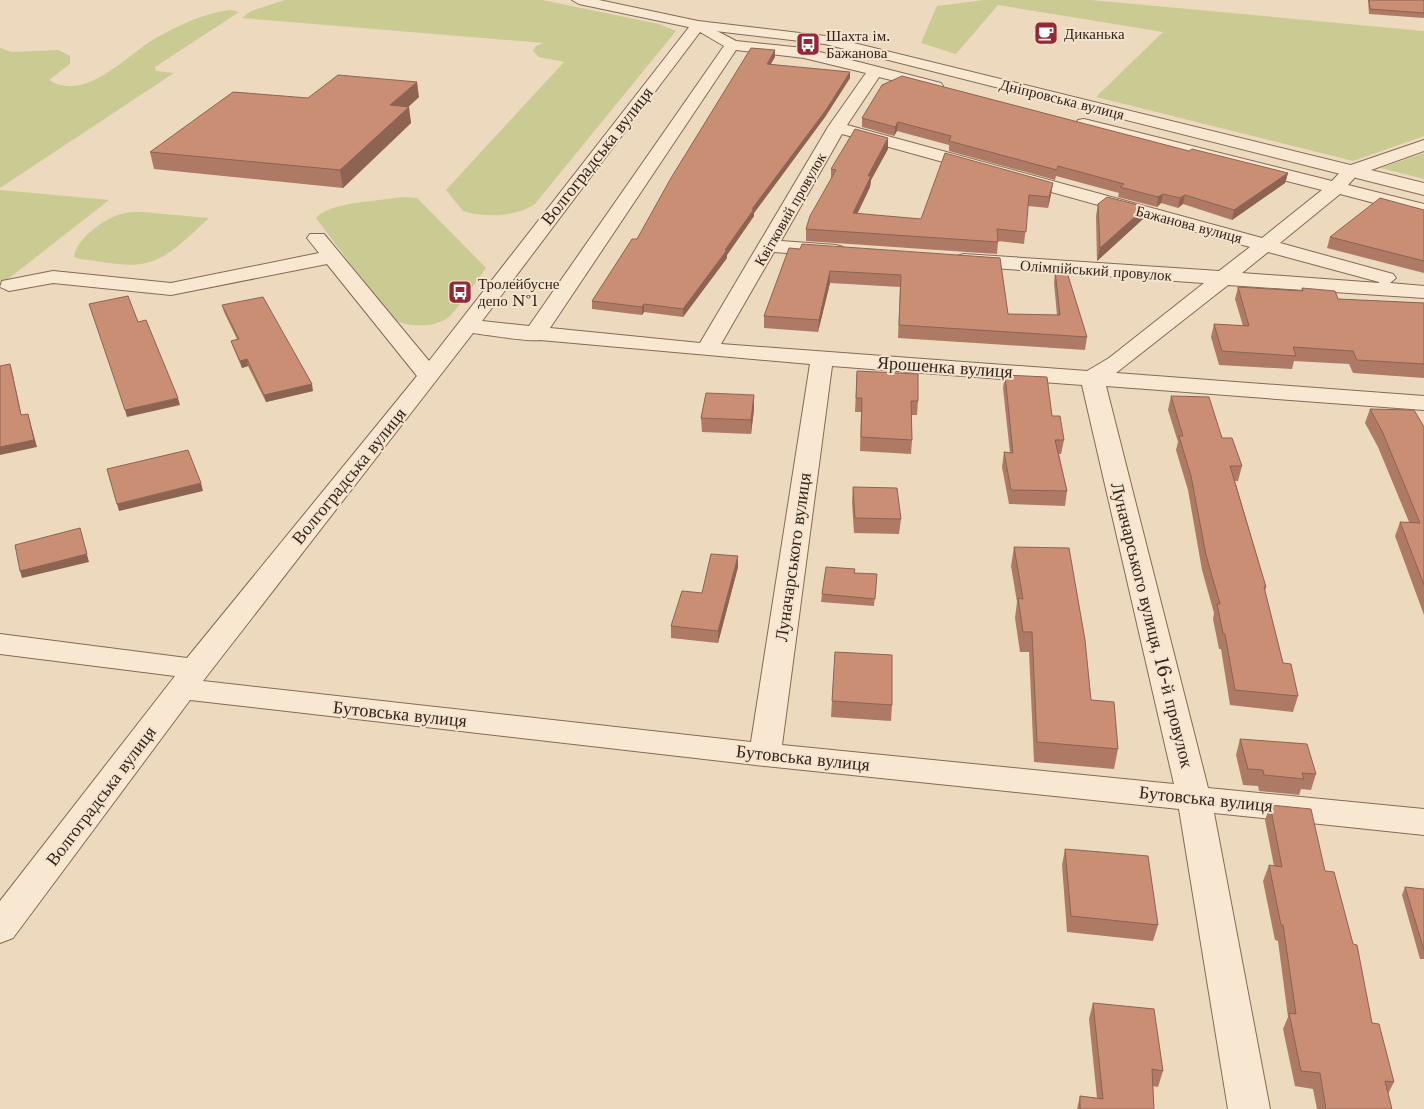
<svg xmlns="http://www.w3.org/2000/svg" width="1424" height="1109" viewBox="0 0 1424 1109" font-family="'Libre Baskerville',serif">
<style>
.green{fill:#caca93}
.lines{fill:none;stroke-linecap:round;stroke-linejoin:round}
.minor-casing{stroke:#846a58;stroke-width:2}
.tertiary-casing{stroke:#846a58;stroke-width:2}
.minor{fill:#f8e8d1;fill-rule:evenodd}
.tertiary{fill:#f8e8d1;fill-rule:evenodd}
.wall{fill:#ae7a65}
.shaded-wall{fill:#8d6352}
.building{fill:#ca8e75;stroke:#8d6352}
.labels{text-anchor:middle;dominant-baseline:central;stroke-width:4;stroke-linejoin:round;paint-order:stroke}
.far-poi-label{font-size:15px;fill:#34251c;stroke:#f4e4ce;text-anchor:start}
.far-street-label{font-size:15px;fill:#34251c;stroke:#f4e4ce}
.street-label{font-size:18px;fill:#34251c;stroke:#f4e4ce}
</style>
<rect width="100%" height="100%" fill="#ecd9be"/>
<!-- green -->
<path class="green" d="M285,0H542L659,24L676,31L534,205C513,217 485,218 463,211L446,190L564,62L539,57L533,51L536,46L544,43L242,18L251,11Z
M984,0H1091L1424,31V136L1353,161L1096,97L1163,32L998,5L956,54L921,43L937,6Z
M230,10L239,12L155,67L156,71L174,73L0,188V48L12,52L58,50L70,56V64L49,80C85,103 126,56 154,39C177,26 204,13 230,10Z
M1424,153V179L1381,168Z
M0,190L109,200L8,279L0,281Z
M402,197L417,198L486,268C474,284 463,302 450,316C436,329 404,328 390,317L316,218C329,202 381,201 402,197Z
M142,212L209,218C192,233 170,258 146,263C126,268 101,261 80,259L74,257C76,239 103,220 118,215C126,212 134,212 142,212Z"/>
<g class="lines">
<!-- minor casing -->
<g class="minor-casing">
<path id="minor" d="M698,21L736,41L804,48L941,83L943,86L935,91L879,77L847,125L1262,238L1322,190L1078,128L1076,124L1078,120L1084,119L1332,181L1345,167L1424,140V151L1357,175L1348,185L1424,204V216L1340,194L1280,243L1393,274L1396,278L1390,283L1424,286V298L1228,285L1116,373L1424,396V410L1106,386L1208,788L1424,809V835L1214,813L1270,1109H1228L1179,809L765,766L190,700L13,938L0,943V901L175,676L0,654V634L187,658L417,376L327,264L171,295L53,283L9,291L0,287L2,281L53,271L171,283L319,253L307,238L310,234H324L429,361L693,22ZM700,32L724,46L529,326L482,321ZM736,50L804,58L866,73L828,127L700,343L550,328ZM842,134L1250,247L1219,271L964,254L957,256L954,260L957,264L964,266L1204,283L1109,358L1087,371L721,344L774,252L836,257L843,255L846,251L843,247L836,245L781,241ZM1268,252L1379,282V283L1242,273ZM473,333C487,335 531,342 540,340L810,364L751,742L203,681ZM832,366L1082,385L1174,784L782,745Z"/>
</g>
<!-- tertiary casing -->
<g class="tertiary-casing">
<path id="tertiary" d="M572,0H599L698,21L825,36L1424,183V195L825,44L698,29L579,4Z"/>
</g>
<!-- minor -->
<use href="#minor" class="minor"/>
<!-- tertiary -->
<use href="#tertiary" class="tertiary"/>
</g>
<!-- wall -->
<path class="wall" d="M1368,0H1424V18L1369,14Z
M775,57L771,64L850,78L825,117L754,213V216L727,255V258L683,317L644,312L642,315L592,309V301L637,239Z
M419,97L408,107L411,123L343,188L154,169L150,152L308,98Z
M862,118L1189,151L1288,173L1285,183L1232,220L1183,204L1178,208L1161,203L1157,207L1118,197L1119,193L1056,176L1055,180L949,151V145L897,131L894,136L862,127Z
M888,149L871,180L870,187L857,214L921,219L1053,183L1051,194L1048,208L1028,206L1024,244L998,241L997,254L806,241V229L831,179V169Z
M1098,204L1146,207L1143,219L1097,261L1096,216Z
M1424,210V273L1327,248L1330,237Z
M800,249L1000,258L1008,314L1057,315L1054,283L1055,271L1087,337L1085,350L898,338L900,287L830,283L818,332L764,328V316Z
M1238,287L1301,291L1302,288L1338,299L1424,303V378L1353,373L1349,364L1294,361L1292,369L1219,365L1211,337L1214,324L1243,326L1235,299Z
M222,305L313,391L266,402L248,366L242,368L233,347L231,341L237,339L224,312Z
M857,371L918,401L917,415H911L912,440L911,454L860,451L861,412H855Z
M1005,375L1052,416L1064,440L1061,454H1059L1067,491L1065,506L1009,504L1002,467L1004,452L1010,453L1003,388Z
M754,395V409L751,434L702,432L701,418Z
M1171,396L1222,438L1242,466L1238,481H1235L1266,587L1265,591L1283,663L1298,696L1293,712L1230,705L1221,649H1219L1213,619L1214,613L1202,570L1188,490L1176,450L1178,442L1168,410Z
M1370,409L1424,427V615L1395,536L1400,522H1409L1378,447L1365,423Z
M853,487L901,519L899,534L854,533L852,502Z
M1014,547L1091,700L1118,749L1114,769L1034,762L1029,652H1020L1015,618L1017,602L1011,566Z
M738,567L718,643L671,638V626L702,593Z
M854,573L877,574L874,606L821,602L822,594Z
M835,652L892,705L891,721L831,717Z
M1240,739L1316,774L1311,790L1301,789L1299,795L1259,791L1258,786L1243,785L1236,755Z
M1270,805L1325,871L1372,1023L1394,1082L1388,1094L1392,1109H1317L1313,1089L1295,1086L1283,1029L1288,1017L1278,941L1275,940L1263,881L1269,865L1274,866L1265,820Z
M1065,849L1158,925L1153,941L1067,932L1062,865Z
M1405,887L1424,889V959H1420L1402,895Z
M1093,1003L1163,1071L1158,1087L1153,1086L1154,1109H1077L1080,1096L1097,1098L1089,1019Z"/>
<!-- shaded-wall -->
<path class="shaded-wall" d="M775,50V57L767,70V64Z
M850,72V78L825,117L754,213V216L727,255V258L683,317V309L725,250L752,209Z
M417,82L419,97L392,122L390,105Z
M409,107L411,123L343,188L340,170Z
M898,122L897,131L894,136L895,127Z
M888,138V149L871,180L870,187L852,225L853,213L868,176Z
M1288,173L1285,183L1232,220L1234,210Z
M1053,183L1051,194L1048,208L1049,197Z
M1163,194L1161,203L1157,207L1158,197Z
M1185,195L1183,204L1178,208L1180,198Z
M1146,207L1143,219L1097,261L1100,248Z
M830,271V283L818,332L819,320Z
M644,304V312L642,315V307Z
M247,359L248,366L242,368L240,361Z
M10,364L12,371L23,422L21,415Z
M312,384L313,391L266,402L264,395Z
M754,395V409L751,434V420Z
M178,398L180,405L127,417L125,410Z
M28,414L37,447L0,455V447Z
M201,483L203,491L119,511L117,504Z
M80,528L89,562L22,578L20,571Z
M738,556V567L718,643V631Z"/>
<!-- building -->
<path class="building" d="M1369,0H1424V13L1370,9Z
M751,48L775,50L767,64L850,72L826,110L752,209H754L725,250H727L683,309L644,304L642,307L592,301L632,239H637L671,178Z
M338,75L417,82L390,105L409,107L340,170L150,152L233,92L308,98Z
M902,76L1189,151L1192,149L1288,173L1234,210L1185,195L1180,198L1163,194L1158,197L1120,187L1124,184L1058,166L1057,170L949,141L951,136L898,122L895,127L862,118L882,85Z
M855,129L888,138L868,176H871L853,213L921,219L945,153L1053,183L1049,197L1029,195L1026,232L997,229L998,242L806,229L810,216L836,170L831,169Z
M1107,197L1146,207L1100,248L1098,204Z
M1380,198L1424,210V261L1330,237Z
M802,244L1000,258L1008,314L1060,315L1055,271L1066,269L1087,337L899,325L901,275L830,271L819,320L764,316L789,248L800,249Z
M1238,287L1303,291L1302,288L1335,291L1338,299L1424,303V364L1357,360L1353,351L1293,347L1296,356L1222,351L1214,324L1249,326Z
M128,296L138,322L146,320L178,398L125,410L89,304Z
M263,297L312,384L264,395L247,359L240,361L231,341L239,339L222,305Z
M10,364L21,415L28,414L34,440L0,447V366Z
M857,371L918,374V401H911L912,440L861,437L862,398H856Z
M1005,375L1047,377L1052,416H1060L1064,440H1055L1067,491L1011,490L1004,452L1013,453Z
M706,393L754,395L751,420L701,418Z
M1171,396L1209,397L1222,438H1232L1242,466H1230L1266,587H1264L1283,663L1291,664L1298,696L1235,690L1225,634L1223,633L1217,604H1220L1206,555L1191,476L1179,436H1183Z
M1370,409L1414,410L1424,427V585L1400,522L1420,523L1383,433Z
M188,450L201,483L117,504L107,469Z
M853,487L897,488L901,519L855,518Z
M80,528L87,554L20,571L15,545Z
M1014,547L1069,548L1085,640L1091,700L1114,702L1118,749L1037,742L1032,632H1023L1018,598L1023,599Z
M711,554L738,556L718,631L671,626L682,591L702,593Z
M826,567L855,569L854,573L877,574L875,599L822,594Z
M835,652L892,655V705L832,701Z
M1240,739L1307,744L1316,774L1302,773L1304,779L1264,775L1263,770L1248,769Z
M1270,805L1311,809L1325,871L1334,872L1353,944L1357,945L1372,1023L1379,1024L1394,1082L1385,1081L1392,1109H1326L1320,1073L1301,1071L1289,1013L1296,1014L1283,925H1281L1269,865L1282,867Z
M1065,849L1148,856L1158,925L1071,916Z
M1405,887L1424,889V950Z
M1093,1003L1154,1009L1163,1071L1152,1069L1154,1109H1080V1096L1103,1099Z"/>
<!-- icons -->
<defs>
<g id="cafe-square" transform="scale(1.25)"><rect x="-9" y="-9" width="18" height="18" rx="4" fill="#922936" stroke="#f4e4ce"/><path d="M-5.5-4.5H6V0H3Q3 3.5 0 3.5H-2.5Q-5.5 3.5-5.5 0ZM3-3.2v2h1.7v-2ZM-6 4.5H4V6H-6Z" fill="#fff"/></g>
<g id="bus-square" transform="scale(1.25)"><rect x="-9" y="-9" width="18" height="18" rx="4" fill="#922936" stroke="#f4e4ce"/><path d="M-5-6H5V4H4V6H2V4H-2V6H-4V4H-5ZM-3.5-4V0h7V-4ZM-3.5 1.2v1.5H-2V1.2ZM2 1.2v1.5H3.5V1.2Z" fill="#fff"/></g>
</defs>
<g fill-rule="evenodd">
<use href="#cafe-square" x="1046" y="33"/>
<use href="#bus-square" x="808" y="44"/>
<use href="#bus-square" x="460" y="292"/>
</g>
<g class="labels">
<!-- far-poi labels -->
<g class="far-poi-label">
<text x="1064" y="33">Диканька</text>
<text x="826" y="35">Шахта ім.<tspan x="826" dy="17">Бажанова</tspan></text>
<text x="478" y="283">Тролейбусне<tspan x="478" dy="17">депо №1</tspan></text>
</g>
<!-- far-street labels -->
<g class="far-street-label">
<text transform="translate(1062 99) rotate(14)">Дніпровська вулиця</text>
<text transform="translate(790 209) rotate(-60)">Квітковий провулок</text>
<text transform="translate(1189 224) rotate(15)">Бажанова вулиця</text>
<text transform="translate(1096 270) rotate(4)">Олімпійський провулок</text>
</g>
<!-- street labels -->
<g class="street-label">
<text transform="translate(597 156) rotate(-52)">Волгоградська вулиця</text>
<text transform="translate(945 367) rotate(4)">Ярошенка вулиця</text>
<text transform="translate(349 476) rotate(-51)">Волгоградська вулиця</text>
<text transform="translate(793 557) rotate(-82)">Луначарського вулиця</text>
<text transform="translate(1152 625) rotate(76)">Луначарського вулиця, 16-й провулок</text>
<text transform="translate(400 714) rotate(6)">Бутовська вулиця</text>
<text transform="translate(803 758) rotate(6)">Бутовська вулиця</text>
<text transform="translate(101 796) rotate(-53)">Волгоградська вулиця</text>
<text transform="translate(1206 799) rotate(6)">Бутовська вулиця</text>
</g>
</g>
</svg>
